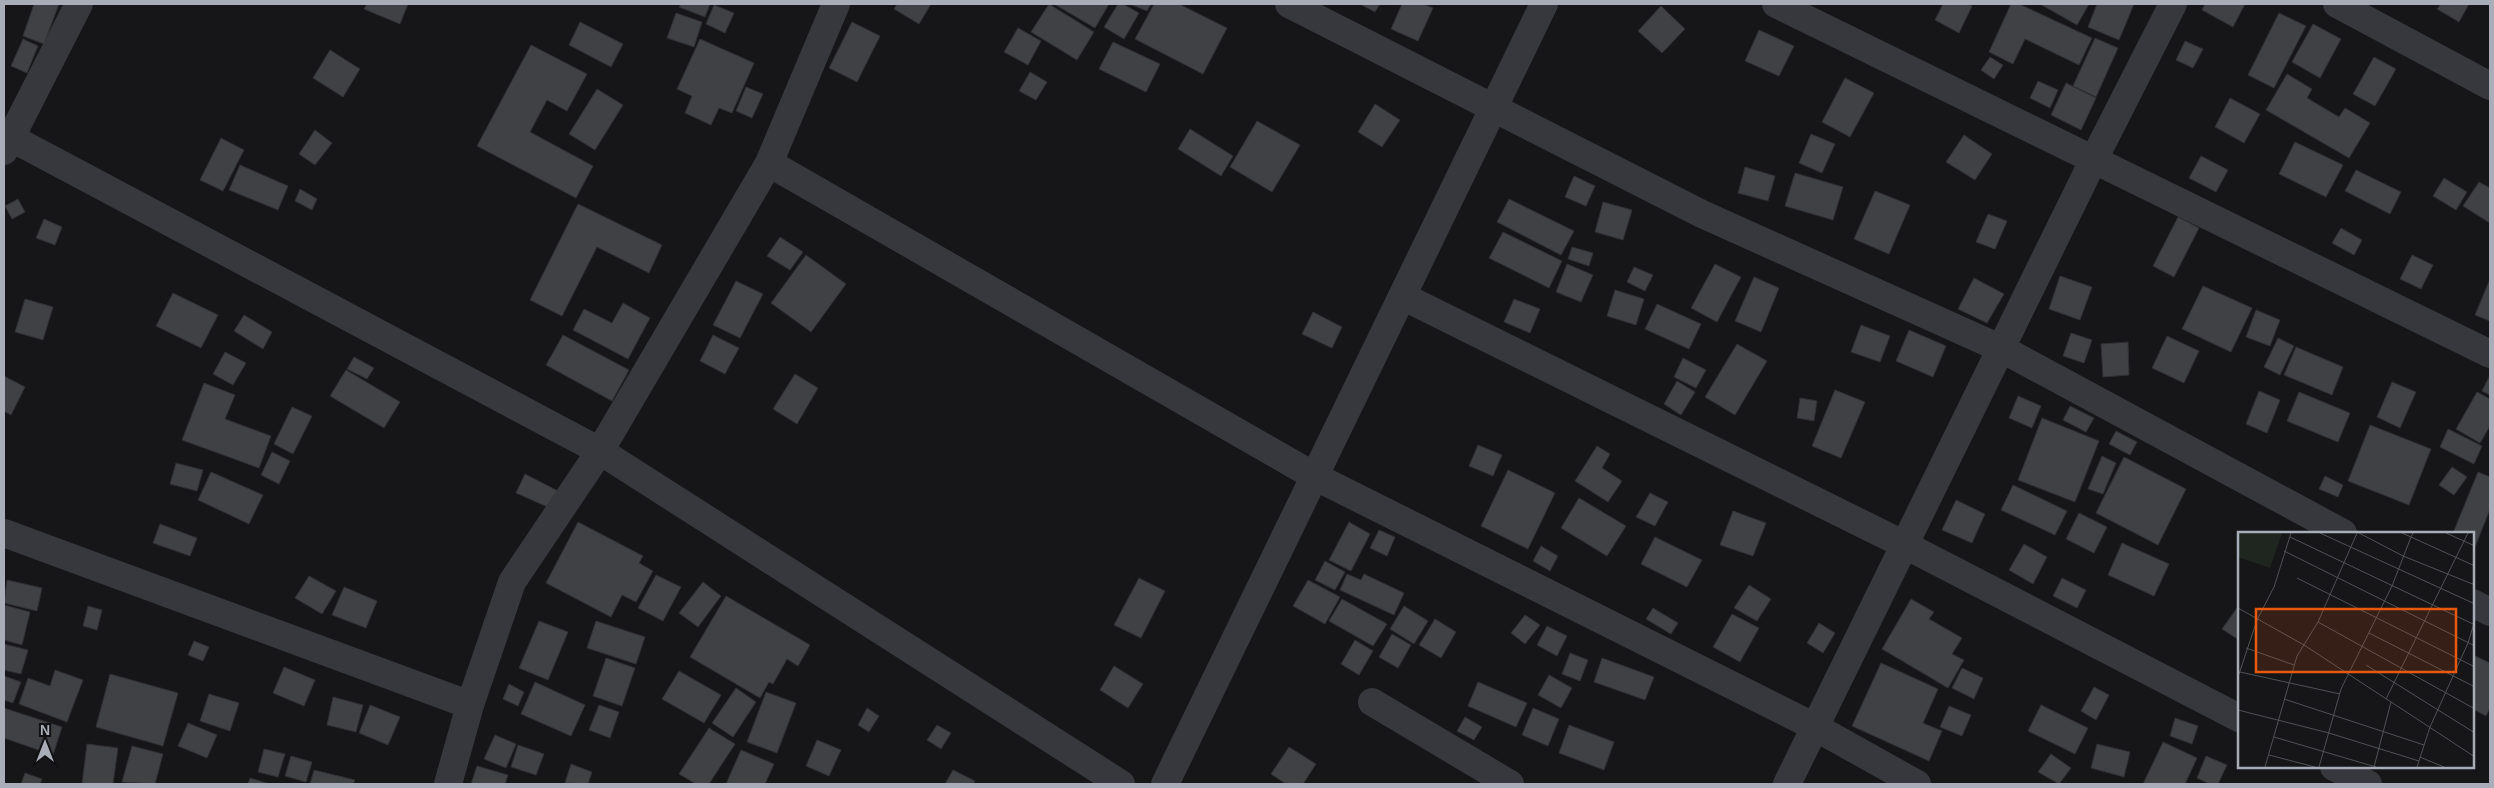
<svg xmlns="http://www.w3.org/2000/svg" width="2494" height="788" viewBox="0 0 2494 788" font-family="Helvetica,sans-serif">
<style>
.building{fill:#404145;stroke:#303034}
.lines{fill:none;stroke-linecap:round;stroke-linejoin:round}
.street{stroke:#37383d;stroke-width:28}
.inset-road{fill:none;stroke:#505258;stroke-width:1}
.view{fill:#e8590c;fill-opacity:0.15;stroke:#e8590c;stroke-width:2.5}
.inset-edge{fill:none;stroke:#a8adb8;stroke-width:2.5}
</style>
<rect width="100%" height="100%" fill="#161618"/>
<!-- building -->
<path class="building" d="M34,4H59L44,44L23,36Z
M367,4H408L400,24L364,9Z
M681,4H710L705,17L679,7Z
M897,4H931L919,24L894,9Z
M1049,4L1094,32L1077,60L1031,32Z
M1054,4H1109L1095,28Z
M1118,4H1123L1139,13L1124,39L1104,27Z
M1130,4H1151L1147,11Z
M1154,4H1179L1227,28L1203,74L1135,39Z
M1360,4H1380L1375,12Z
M1402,4H1423L1433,8L1418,41L1391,29Z
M1943,4H1967L1972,6L1959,33L1935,20Z
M2011,4H2019L2092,38L2079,65L2025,39L2013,64L1989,52Z
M2040,4H2089L2077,25Z
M2097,4H2134L2119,40L2088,27Z
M2205,4H2245L2233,27L2202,10Z
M2441,4H2469L2459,22L2437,9Z
M714,5L734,13L725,33L706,24Z
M1661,6L1685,29L1662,53L1638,31Z
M676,13L702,22L694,47L667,38Z
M2279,13L2306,26L2274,88L2248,75Z
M580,22L623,44L611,67L569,45Z
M852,22L880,36L857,82L829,68Z
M2313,24L2341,39L2320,78L2292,62Z
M1018,28L1041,41L1028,65L1004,52Z
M1759,30L1794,46L1779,76L1745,61Z
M2095,38L2118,48L2096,97L2073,86Z
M23,39L38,46L27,73L11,66Z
M700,39L754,63L732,113L719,108L711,125L685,113L692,96L677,89Z
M2185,41L2203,49L2193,68L2176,60Z
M1113,42L1160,64L1146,92L1099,69Z
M531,45L587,74L567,111L547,100L530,132L593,166L576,198L477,146Z
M330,50L360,69L343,97L313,78Z
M1990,57L2003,65L1994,79L1981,70Z
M2374,57L2396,69L2375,106L2353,94Z
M1030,72L1047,82L1036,100L1019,91Z
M2287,74L2312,89L2307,98L2339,117L2345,108L2370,123L2349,158L2266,110Z
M1845,78L1874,93L1850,137L1822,122Z
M2038,81L2058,90L2050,108L2030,98Z
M2066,83L2096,98L2081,130L2051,115Z
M746,87L763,94L752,118L736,111Z
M597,89L623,105L595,150L569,134Z
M2230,98L2260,114L2244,143L2215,127Z
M1375,104L1400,120L1382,147L1358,132Z
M1257,121L1300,145L1272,192L1230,167Z
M1190,129L1233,156L1221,176L1178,149Z
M315,130L332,143L315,165L299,154Z
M1811,134L1835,144L1822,173L1799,163Z
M1964,135L1992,154L1975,180L1946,162Z
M221,138L244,150L223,191L200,180Z
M2295,142L2343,165L2326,197L2279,174Z
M2201,156L2228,170L2216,192L2189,178Z
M240,165L288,186L278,210L229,190Z
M1745,167L1775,176L1768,201L1738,193Z
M2356,170L2401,192L2390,214L2345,191Z
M1795,173L1843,187L1833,220L1785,206Z
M1574,176L1595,186L1586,206L1565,197Z
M2444,178L2467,192L2456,210L2433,196Z
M2479,182L2490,188V223L2463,206Z
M300,189L317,199L312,210L295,201Z
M1875,191L1910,205L1889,254L1854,239Z
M18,199L25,212L12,219L5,206Z
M1509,199L1574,231L1561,255L1497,222Z
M1603,202L1632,210L1623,240L1595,232Z
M578,204L662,245L649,273L597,247L562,316L530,300Z
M1988,214L2007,221L1995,249L1976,242Z
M2178,217L2199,228L2174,277L2153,266Z
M44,219L62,227L55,245L36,238Z
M2341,228L2362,240L2354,255L2332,243Z
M1503,232L1562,261L1549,288L1489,258Z
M780,237L803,252L790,270L767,256Z
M1572,247L1593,253L1589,266L1568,259Z
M806,255L846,284L811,332L771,303Z
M2412,255L2433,265L2421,289L2400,279Z
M1567,264L1593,275L1581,302L1556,292Z
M1715,264L1741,277L1717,322L1691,308Z
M1634,267L1653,275L1645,291L1627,282Z
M2060,276L2092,287L2080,320L2049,309Z
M1754,277L1779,288L1761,332L1735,321Z
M1974,278L2004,294L1987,323L1958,309Z
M2490,279V321L2475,315Z
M736,281L763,294L740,338L713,325Z
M2203,286L2252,308L2231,352L2182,329Z
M1615,290L1644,299L1636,325L1607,316Z
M173,293L218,315L201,348L156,326Z
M25,299L53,307L43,340L15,332Z
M1514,299L1540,309L1530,333L1504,322Z
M623,303L650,318L628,359L573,330L584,309L612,323Z
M1657,304L1701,324L1689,349L1645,329Z
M2256,310L2280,320L2270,346L2246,337Z
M1313,312L1342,327L1332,348L1302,334Z
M244,315L272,332L263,349L234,331Z
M1861,325L1890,336L1880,362L1851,352Z
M1909,330L1946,346L1933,377L1896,361Z
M2071,333L2092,340L2084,363L2063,356Z
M563,335L629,370L612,401L546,365Z
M713,335L739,348L725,374L700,361Z
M2167,336L2199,351L2184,383L2152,368Z
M2278,338L2294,346L2280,375L2264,367Z
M2128,342L2129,375L2103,377L2101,344Z
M1737,344L1767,361L1735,415L1705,397Z
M2296,347L2343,367L2332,395L2284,375Z
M225,352L246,363L233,385L213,374Z
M354,357L374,368L367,379L347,369Z
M1683,358L1706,370L1696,388L1674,377Z
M346,370L400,402L384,428L330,396Z
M795,374L818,388L797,424L773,409Z
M2490,375V395L2482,391Z
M4,376L25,387L11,415L4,411Z
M1677,381L1695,392L1681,415L1664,404Z
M2392,382L2416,392L2400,428L2377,417Z
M204,383L235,395L225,419L271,436L259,468L182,440Z
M1835,390L1865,402L1841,458L1812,446Z
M2259,391L2280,400L2267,433L2246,424Z
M2299,392L2350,413L2338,442L2287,421Z
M2477,392L2490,399V426L2480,443L2456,429Z
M2018,396L2041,406L2032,428L2009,418Z
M1800,398L1817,401L1814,421L1797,418Z
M2070,406L2094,418L2086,432L2063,420Z
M292,407L312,416L293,454L274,444Z
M2042,418L2099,441L2075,502L2018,480Z
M2370,425L2431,449L2409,505L2348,481Z
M2448,429L2482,446L2474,464L2440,447Z
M2116,431L2137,442L2130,455L2109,444Z
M1478,445L1502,455L1493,476L1469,466Z
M1597,446L1610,454L1602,468L1622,481L1608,502L1575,481Z
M272,452L290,461L279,484L261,475Z
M2102,456L2116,463L2103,494L2088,489Z
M2124,457L2186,489L2158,545L2096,513Z
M176,463L203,470L197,491L170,484Z
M2452,467L2467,477L2454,495L2439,485Z
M1508,470L1555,493L1528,549L1481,526Z
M211,472L263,495L249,524L198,500Z
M2478,472L2490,477V509L2475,547L2473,546V533H2453Z
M525,474L558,491L550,508L516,493Z
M2325,476L2343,485L2338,497L2319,489Z
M2013,485L2067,511L2055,535L2001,510Z
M1650,493L1668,502L1655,526L1636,517Z
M1579,498L1626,526L1607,556L1561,528Z
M1956,500L1985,514L1972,543L1942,530Z
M1733,511L1766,523L1753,556L1720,545Z
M2079,513L2107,527L2094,553L2066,539Z
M578,522L643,556L639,563L653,571L636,602L622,595L611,617L546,583Z
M1349,522L1370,534L1351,571L1329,560Z
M160,524L197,538L190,556L153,543Z
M1379,530L1395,537L1387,556L1370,548Z
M1655,537L1702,560L1687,587L1641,564Z
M2122,543L2169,564L2154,596L2108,575Z
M2024,544L2047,557L2033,584L2009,570Z
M1541,546L1558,556L1550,571L1533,561Z
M1325,561L1345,572L1335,590L1315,580Z
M1347,574L1361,580L1364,574L1404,593L1394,615L1340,590Z
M656,575L681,587L663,621L638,608Z
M309,576L336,591L322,614L295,598Z
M1139,578L1165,591L1141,638L1114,625Z
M2062,578L2086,590L2077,608L2053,596Z
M7,580L42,588L37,611L4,603Z
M1308,580L1340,597L1325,624L1293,606Z
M703,582L721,596L698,627L679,613Z
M1749,585L1771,599L1757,621L1734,608Z
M344,587L377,601L366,628L332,615Z
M726,596L810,645L798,666L787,659L773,684L769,682L760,698L690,657Z
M1342,599L1387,624L1373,646L1329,621Z
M1911,599L1934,612L1929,619L1962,638L1952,654L1964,660L1948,688L1882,649Z
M4,605L30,612L22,645L4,640Z
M2239,605V640L2222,629Z
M88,606L102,610L97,630L83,626Z
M1404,606L1428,621L1414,644L1390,629Z
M1653,608L1678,623L1671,634L1646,619Z
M1732,614L1759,628L1740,662L1713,647Z
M1525,615L1540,625L1525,644L1511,633Z
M1435,619L1456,632L1441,658L1419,645Z
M539,621L568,632L548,680L519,668Z
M596,621L645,637L636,664L587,648Z
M1819,623L1835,633L1823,653L1807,643Z
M1547,626L1567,636L1557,656L1537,645Z
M1392,634L1411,645L1398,668L1379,657Z
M1355,640L1373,651L1359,675L1341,664Z
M194,641L209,647L203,661L188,655Z
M4,644L28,650L21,674L4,670Z
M1570,653L1588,660L1580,681L1562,674Z
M2473,655L2490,663V708L2486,716L2473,709Z
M606,658L635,668L622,706L593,696Z
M1602,658L1654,677L1645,700L1594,682Z
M1881,663L1938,689L1923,723L1942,731L1929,761L1852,726Z
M1114,666L1143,684L1128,708L1100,690Z
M284,667L315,680L304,706L273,693Z
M1962,668L1983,678L1974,699L1952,688Z
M55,670L83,680L67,722L19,704L28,678L50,686Z
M679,671L721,695L704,723L662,699Z
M110,674L178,693L163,746L96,727Z
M1549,675L1572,688L1561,708L1538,695Z
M4,676L21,682L13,703L4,700Z
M535,682L585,705L571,736L521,714Z
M1478,682L1527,703L1516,727L1468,706Z
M509,684L524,692L518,706L503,699Z
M2094,687L2109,695L2096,720L2081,711Z
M736,688L756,702L733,737L712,723Z
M766,692L796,703L777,753L747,742Z
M209,694L239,703L230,731L200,721Z
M333,697L363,705L356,732L327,725Z
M370,705L400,717L388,745L359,733Z
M599,705L619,712L610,738L589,730Z
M2041,705L2088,728L2075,754L2028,731Z
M1949,706L1971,715L1962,736L1940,727Z
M4,708L62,727L53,755L4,738Z
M867,708L879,716L869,732L858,725Z
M1533,708L1559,719L1548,746L1522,735Z
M1465,717L1482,727L1474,740L1457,731Z
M2175,718L2198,726L2192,744L2170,736Z
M188,723L217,735L207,758L178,746Z
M937,725L951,733L941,749L927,740Z
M1569,725L1614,742L1604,770L1559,753Z
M709,728L735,744L709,784H696L679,774Z
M495,735L516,744L506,768L484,759Z
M817,740L841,750L829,776L806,766Z
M2163,742L2197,758L2185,784H2143Z
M87,744L118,748L113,784H82Z
M2097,744L2130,752L2124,777L2091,768Z
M518,745L544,754L536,775L511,767Z
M132,746L163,754L155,784L122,782Z
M1289,747L1316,764L1303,784H1286L1271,774Z
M264,749L285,754L278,777L258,772Z
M741,750L774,764L765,784H726Z
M2051,754L2071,768L2059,784L2038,772Z
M291,756L312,762L306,782L285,776Z
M2206,756L2227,765L2218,784H2210L2197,778Z
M571,764L592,772L588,784L565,783Z
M477,766L508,775L505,784H471Z
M314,770L355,780L353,784H310Z
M953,770L975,781L973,784H945Z
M25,773L42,779L40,784H21Z
M250,778L270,784H248Z"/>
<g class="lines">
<!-- street -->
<path class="street" d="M1289,4L1702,214L2002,349L2343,533
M1776,4L2490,354
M2337,4L2490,86
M4,134L600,451L1121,784
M4,151L79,4
M769,163L1314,476L1815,727L1917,784
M1402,296L1905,545L2239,718
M4,533L470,705
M2473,603L2490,612
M1372,702L1510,784
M2334,767L2368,784
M448,784L470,705L512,582L600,451L769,163L836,4
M1165,784L1544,4
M1787,784L2094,159L2173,4"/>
</g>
<!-- overview -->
<g transform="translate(2238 532)">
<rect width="236" height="236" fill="#161618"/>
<path d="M0,1H44L32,36L0,25Z" fill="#1e261f"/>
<path class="inset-road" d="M82,1L237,72M121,1L165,24L237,53M175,1L173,5L237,34M208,1L237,14M52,5L237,93M46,19L237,114M59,46L237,135M0,76L66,113L237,225M80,90L237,177M131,101L237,155M8,116L56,133M128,133L237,201M2,140L102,162M0,145L19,88L36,55L53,1M46,167L186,213M148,167L230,1M0,178L91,201L181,229M36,205L138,235M31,223L77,235M182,225L206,235M27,235L59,124L80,90L119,1M81,235L103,157L154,54L173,5L164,1M136,235L153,170M179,235L192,195L230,111L237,88"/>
<path class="view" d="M18,77H218V140H18Z"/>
<rect width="236" height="236" class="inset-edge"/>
</g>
<!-- border -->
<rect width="2494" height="788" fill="none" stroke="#a8adb8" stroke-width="10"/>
<!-- north arrow -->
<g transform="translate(45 743)" stroke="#111113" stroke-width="4" paint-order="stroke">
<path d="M0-4L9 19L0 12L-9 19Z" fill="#a8adb8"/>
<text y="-8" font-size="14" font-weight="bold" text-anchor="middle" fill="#a8adb8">N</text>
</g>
</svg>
